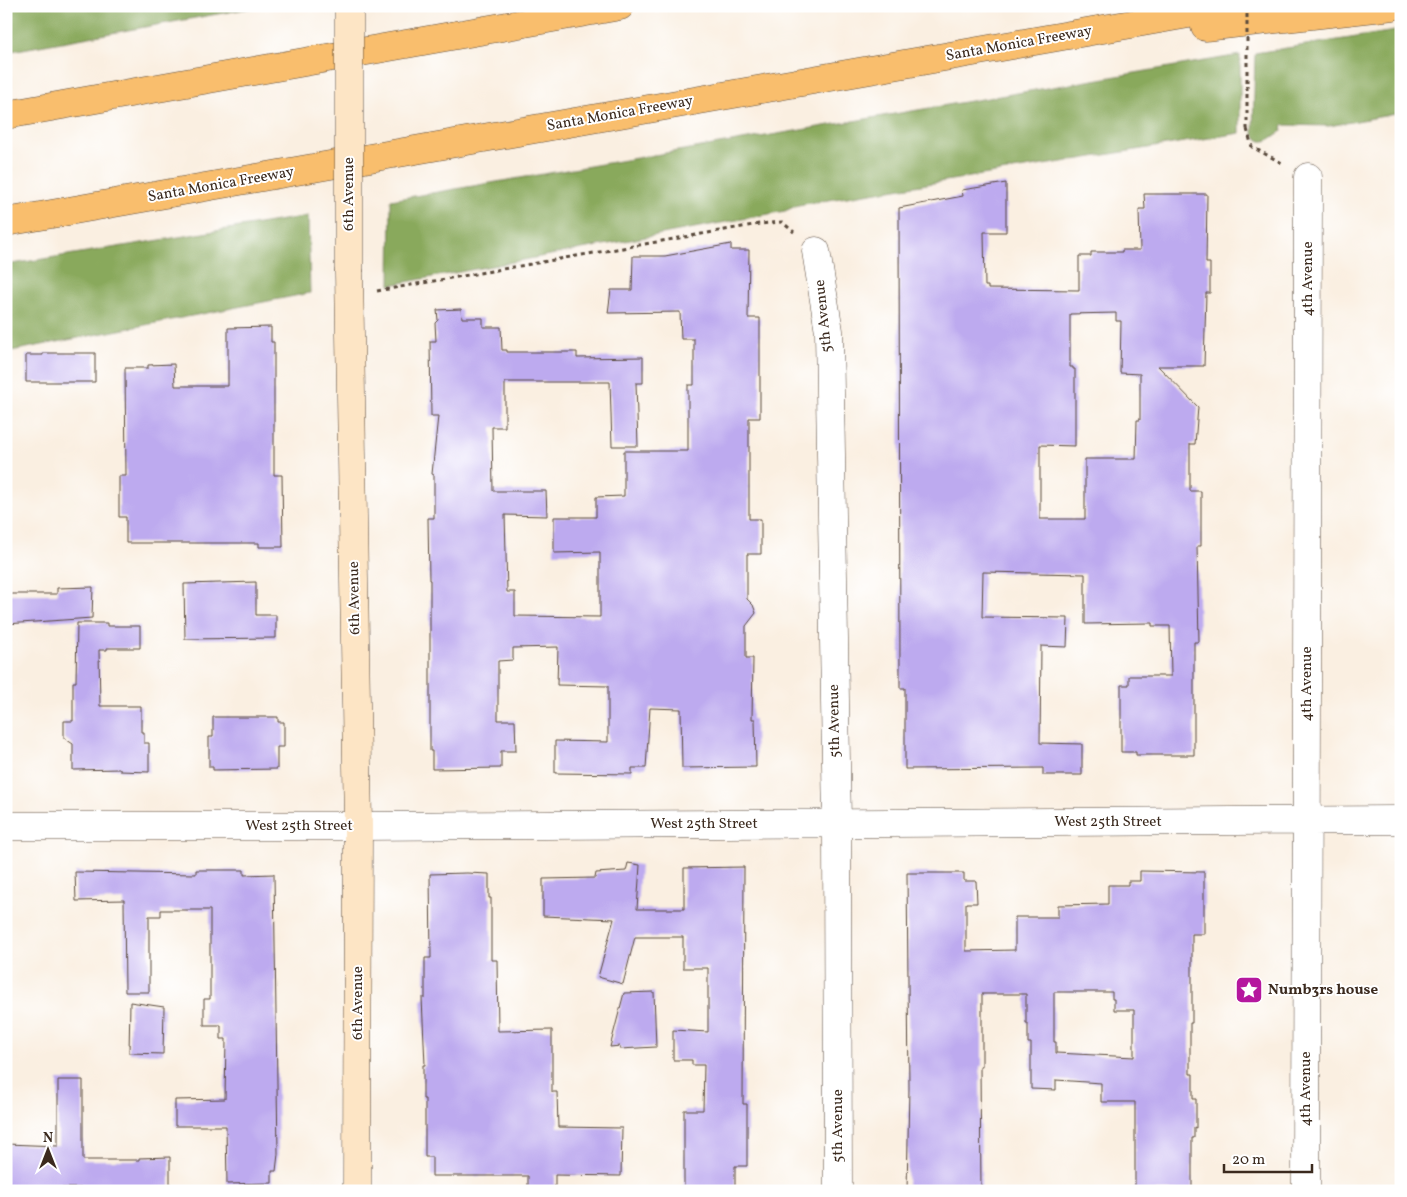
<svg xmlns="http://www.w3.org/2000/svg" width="1407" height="1197" viewBox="0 0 1407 1197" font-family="Vollkorn,serif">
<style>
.forest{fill:#89a95c;stroke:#626a3d}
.building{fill:#bdaaef;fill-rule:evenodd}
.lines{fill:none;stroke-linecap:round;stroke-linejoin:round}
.street-casing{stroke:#58483b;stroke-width:29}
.secondary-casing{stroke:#58483b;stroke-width:29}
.highway-casing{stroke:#58483b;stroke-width:29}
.path{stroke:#58483b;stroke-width:3;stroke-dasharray:4 4;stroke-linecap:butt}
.street{stroke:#fff;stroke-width:28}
.secondary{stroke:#fde5c5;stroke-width:28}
.highway{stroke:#f9be6d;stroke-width:28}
.secondary-bridge-casing{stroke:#58483b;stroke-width:29;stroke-linecap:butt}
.path-bridge{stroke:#58483b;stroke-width:3;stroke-dasharray:4 4;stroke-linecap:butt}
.secondary-bridge{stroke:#fde5c5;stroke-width:28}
.labels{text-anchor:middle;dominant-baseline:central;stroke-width:4;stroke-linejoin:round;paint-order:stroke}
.street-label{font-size:15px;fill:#3b2a1e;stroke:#fff}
.poi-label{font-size:15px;font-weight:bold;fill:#3b2a1e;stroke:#fff;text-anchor:start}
</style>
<rect width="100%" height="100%" fill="#fff"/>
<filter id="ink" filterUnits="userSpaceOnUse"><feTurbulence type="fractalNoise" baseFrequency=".02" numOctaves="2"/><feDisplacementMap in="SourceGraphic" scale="10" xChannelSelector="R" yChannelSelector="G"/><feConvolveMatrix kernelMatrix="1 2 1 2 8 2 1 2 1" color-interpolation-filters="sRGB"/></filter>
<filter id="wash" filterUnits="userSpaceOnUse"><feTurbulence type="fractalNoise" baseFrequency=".0096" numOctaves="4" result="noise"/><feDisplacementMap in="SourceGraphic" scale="20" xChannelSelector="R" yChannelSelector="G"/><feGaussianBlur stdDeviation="1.12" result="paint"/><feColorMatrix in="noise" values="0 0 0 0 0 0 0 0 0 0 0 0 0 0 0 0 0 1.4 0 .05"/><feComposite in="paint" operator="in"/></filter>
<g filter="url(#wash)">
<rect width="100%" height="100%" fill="#faefe1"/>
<!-- forest -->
<path class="forest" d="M6,6H262L6,52Z
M1401,30V113L1329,126L1283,125L1282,131C1272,136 1262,150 1253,133L1255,53Z
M1240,55V133L798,205L785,211L390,285L391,200Z
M308,216L310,293L6,352V265Z"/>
<g id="blocks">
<!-- building -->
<path class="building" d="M1006,183V232H984L985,286H988V289L1079,290V256H1091V252H1122V250H1140L1139,209H1145L1144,194H1207L1206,263H1210V293H1206L1204,366H1158L1198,407L1195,444H1190V491H1201V546H1197L1199,642H1194V755H1136V752H1121V685H1129V676H1171L1170,626H1152V623L1085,624V574L983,572L982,617L1068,618L1067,647L1041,646L1040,743L1082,744V775H1043V768L905,769V688H900L899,208L963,196L962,190ZM1116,313V321H1121L1120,373L1140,374V420H1137L1136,459H1085V519H1040V445L1075,446V369H1073V367H1070V314Z
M731,244V250H749L748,318H760V418H749V519H761V554H747V599L753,605L756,613L746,626V658H753L752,719H755L756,767L682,768L681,709L650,708L646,768H632V774L555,773V741L608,742V686L557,685L558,647L513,648V660L498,661V720H515L516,751H501V768L432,769V751H430V580H429L428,518H434V475L432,474L438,416H431L430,341H436L435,323L438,320L437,310L461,309L462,318H483V327H501L502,350H507V352H577V358L643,357V383H636L638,446H612L610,382H505V427H492L493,491H546L547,516L505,515L507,592H515V616L600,617V552L554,553V517H596V497L624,496V451H688V385H694V339H681L680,312L608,313L611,290H632L633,256H665Z
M271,327V342H274V475H282L283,547H259V543H126V517H119V476H126L125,368H148V365L174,364L175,386H228V328Z
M43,353H95V382H26V355H43Z
M256,582V615H276V638L185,639L184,584Z
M93,587L92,618L6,624V594H57V588Z
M77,623H107V626H140V648H107V650H99L100,706H141V732H144V743H149V772L120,771V769L73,770V744L64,738V721H73V682H76Z
M213,717H278V722H284V747H277V769L213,770V767H209V737H213Z
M628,863L640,865L637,909H684V868L744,867L743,1104H747V1166H735V1191H684V1110H703L704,1065H692V1060H673V1030L708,1032V968H683V937H635L623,984L598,977L614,919L543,916V879L595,878L596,873L626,871Z
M196,870H244V875L274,874L278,1154L276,1171H272V1183L227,1184L226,1126H175V1100L225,1099L226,1039H221V1025H204V999H210V910H161V916H149V992H125L124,900L76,901L75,872L196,874Z
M1140,871L1204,872V934H1192V1023H1190V1074H1193V1099H1196V1128L1194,1127V1138H1192V1191H1135V1102H1101V1083L1056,1080V1090L1031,1089V1043H1028V1023H1026V994H982V1066H980L981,1191H907L909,1088L907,873H964V881H976L977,903H966V951L1015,950V917H1058V905L1108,904V885H1128V881H1140ZM1054,992H1112V999H1114V1010H1134V1057L1056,1053V1042H1054Z
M467,873L489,874V898H491V960H497L498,1031L552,1030V1092H557L558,1127L622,1128L621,1176L555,1175V1190H528V1176H432V1157H425V1099H423V1065H425L422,998H425V958H431L430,874Z
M654,992L656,1047L620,1049V1046L610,1047L624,993Z
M130,1002L164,1007L163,1054L129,1053Z
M58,1080H83V1160H139V1158L170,1157V1191H140L139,1188H37V1190H6V1144L58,1146Z"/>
</g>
</g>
<g filter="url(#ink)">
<use href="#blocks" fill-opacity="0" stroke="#58483b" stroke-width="1"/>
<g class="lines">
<!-- street casing -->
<g class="street-casing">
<path id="street" d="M816,251L829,331L837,824L838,1191
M6,826H358L1401,820
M1306,1191L1308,177"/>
</g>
<!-- secondary casing -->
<g class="secondary-casing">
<path id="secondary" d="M349,272L358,826L357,1191"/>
</g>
<!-- highway casing -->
<g class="highway-casing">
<path id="highway" d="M1205,27L1393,6
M6,115L620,6
M6,222L1234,6"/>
</g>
<!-- path -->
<path class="path" d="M1247,129L1252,147L1284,164
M377,291L759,224L782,222L794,232"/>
<!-- street -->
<use href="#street" class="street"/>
<!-- secondary -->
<use href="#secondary" class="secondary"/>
<!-- highway -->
<use href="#highway" class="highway"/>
<!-- secondary-bridge casing -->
<g class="secondary-bridge-casing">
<path id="secondary-bridge" d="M349,6V272"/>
</g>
<!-- path-bridge -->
<path class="path-bridge" d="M1247,6V129"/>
<!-- secondary-bridge -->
<use href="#secondary-bridge" class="secondary-bridge"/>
</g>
</g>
<!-- icons -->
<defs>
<g id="sight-square" transform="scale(1.4375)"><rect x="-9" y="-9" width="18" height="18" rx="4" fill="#b5179e" stroke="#fff"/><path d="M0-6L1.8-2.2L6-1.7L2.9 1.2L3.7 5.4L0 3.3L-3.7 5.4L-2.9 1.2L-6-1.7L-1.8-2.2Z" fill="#fff"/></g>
</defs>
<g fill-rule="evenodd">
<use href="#sight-square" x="1249" y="990"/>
</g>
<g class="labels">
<!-- street labels -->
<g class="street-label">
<text transform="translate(1019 44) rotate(-10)">Santa Monica Freeway</text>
<text transform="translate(620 114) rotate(-10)">Santa Monica Freeway</text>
<text transform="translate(221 185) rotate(-10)">Santa Monica Freeway</text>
<text transform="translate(349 194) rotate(-90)">6th Avenue</text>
<text transform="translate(1308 279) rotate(-90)">4th Avenue</text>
<text transform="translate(824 316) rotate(-96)">5th Avenue</text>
<text transform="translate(355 598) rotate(-91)">6th Avenue</text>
<text transform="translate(1307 684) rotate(-90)">4th Avenue</text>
<text transform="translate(835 721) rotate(-91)">5th Avenue</text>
<text x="1108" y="822">West 25th Street</text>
<text x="704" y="824">West 25th Street</text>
<text x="299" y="826">West 25th Street</text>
<text transform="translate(358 1003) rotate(-90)">6th Avenue</text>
<text transform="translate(1306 1089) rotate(-90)">4th Avenue</text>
<text transform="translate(838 1126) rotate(-90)">5th Avenue</text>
</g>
<!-- poi labels -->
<g class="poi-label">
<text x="1268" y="990">Numb3rs house</text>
</g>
</g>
<!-- margin -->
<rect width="1407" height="1197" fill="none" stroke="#fff" stroke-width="25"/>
<!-- north arrow -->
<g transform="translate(48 1150)" stroke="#ffffff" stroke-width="4" paint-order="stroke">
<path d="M0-4L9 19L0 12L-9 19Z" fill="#3b2a1e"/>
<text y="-8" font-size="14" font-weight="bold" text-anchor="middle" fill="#3b2a1e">N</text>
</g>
<!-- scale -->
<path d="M1224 1164v8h88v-8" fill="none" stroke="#3b2a1e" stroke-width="2.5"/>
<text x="1232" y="1164" font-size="15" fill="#3b2a1e" stroke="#ffffff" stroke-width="4" paint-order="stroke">20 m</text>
</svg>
